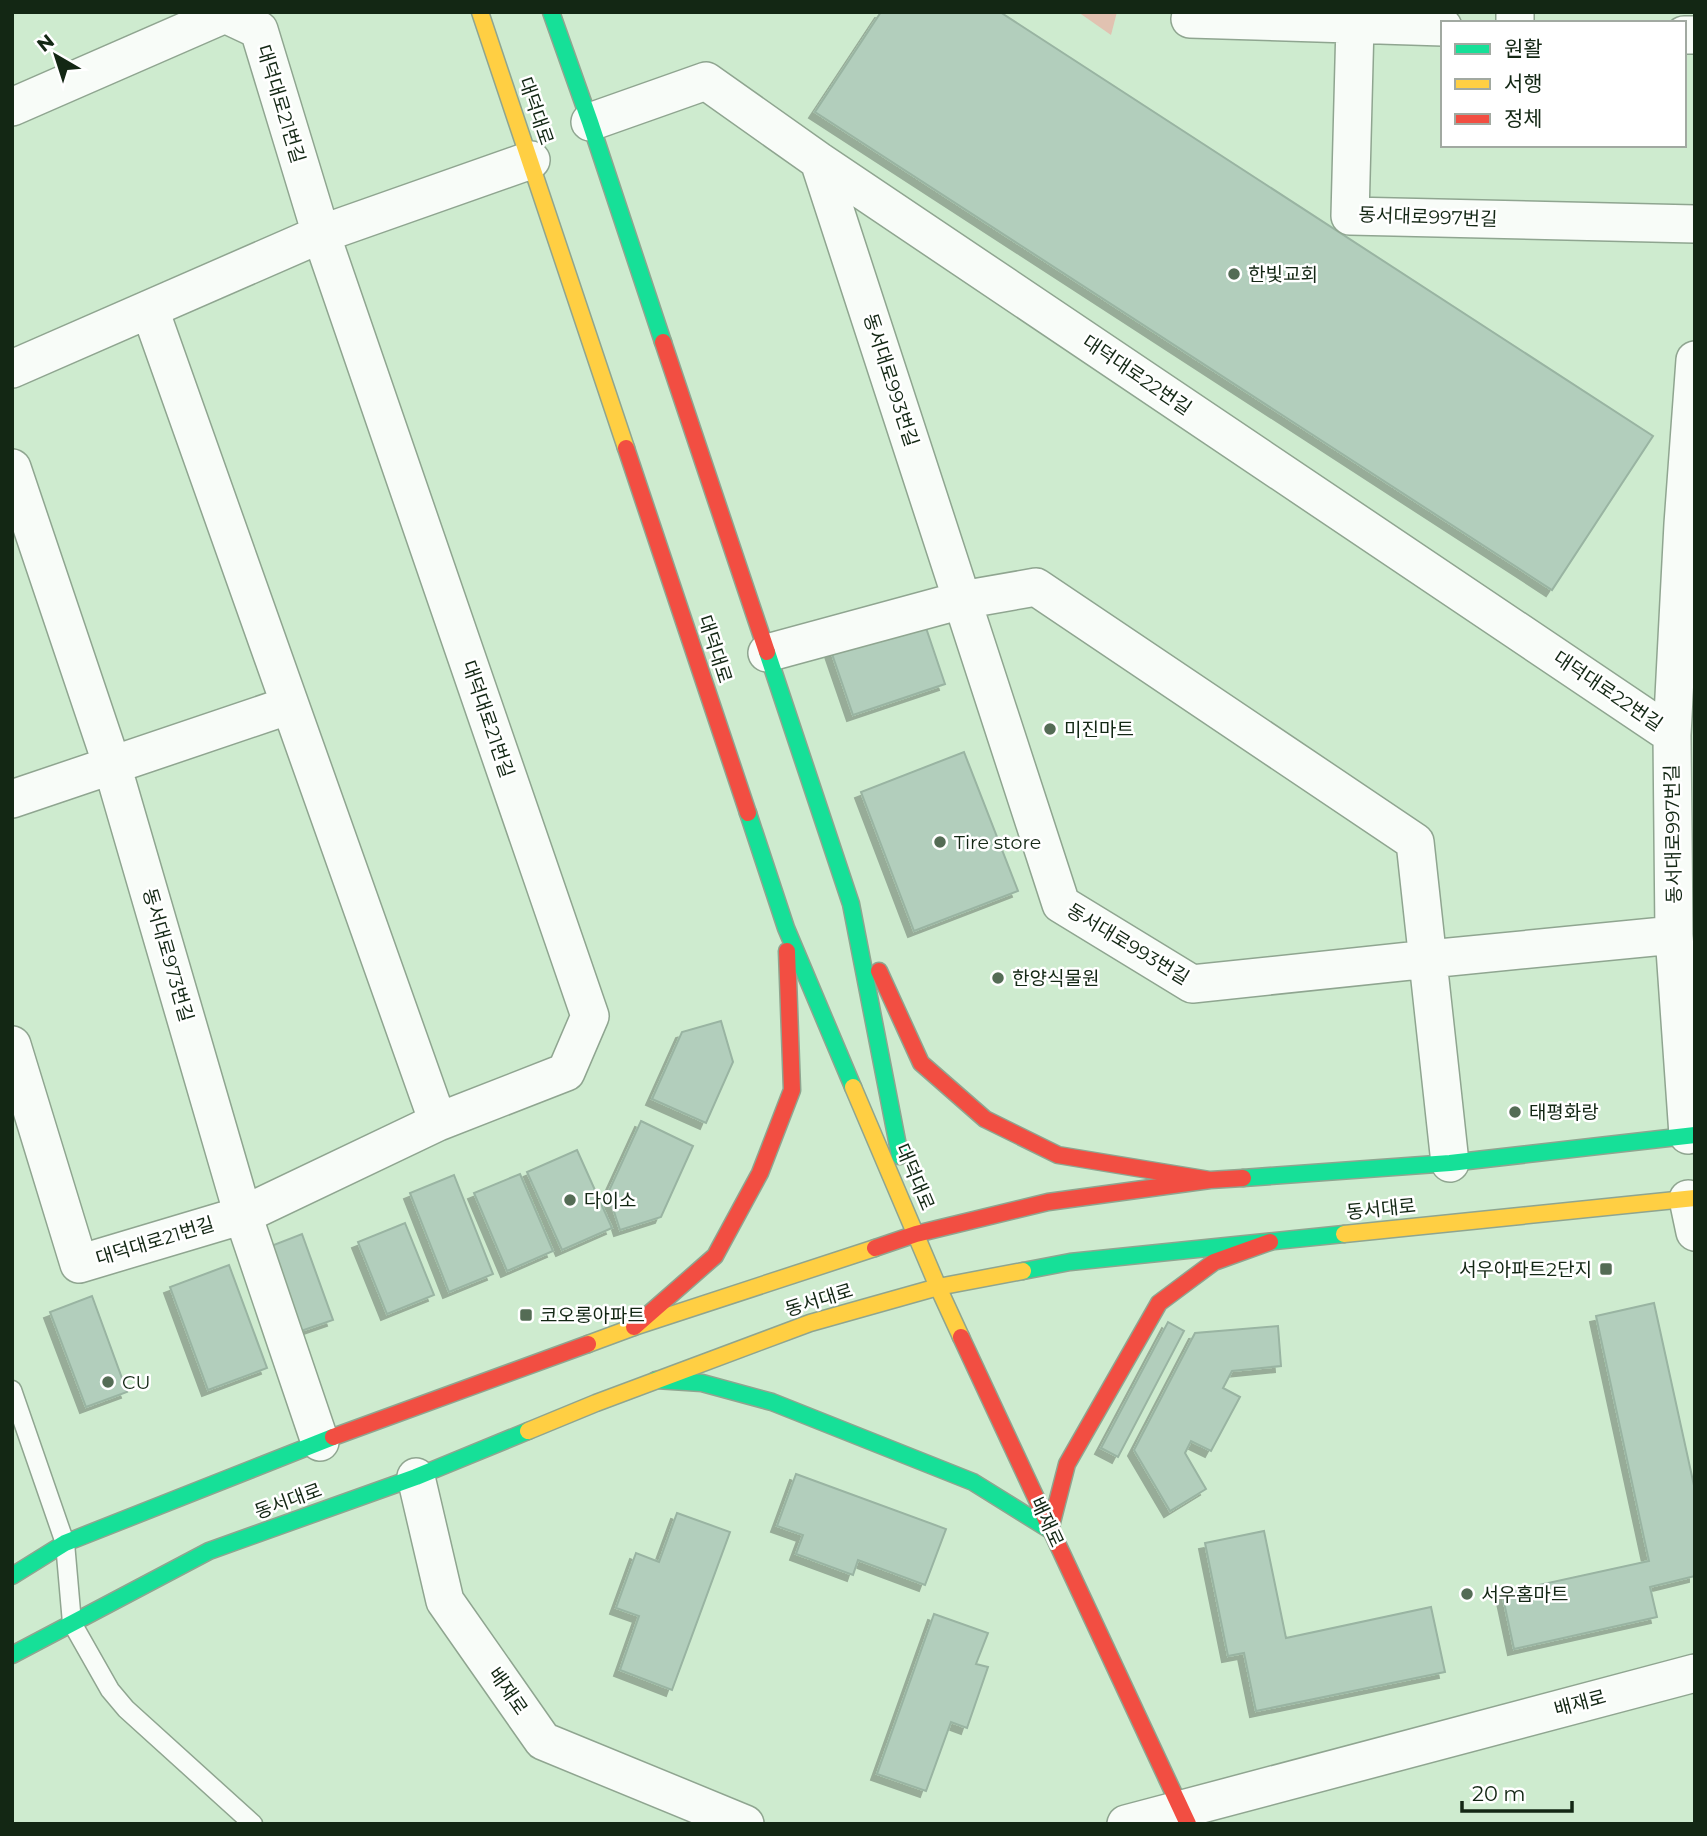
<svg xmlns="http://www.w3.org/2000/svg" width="1707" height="1836" viewBox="0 0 1707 1836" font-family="Montserrat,'Noto Sans KR',sans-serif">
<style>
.forest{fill:#e1c2b1}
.building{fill:#b2cebc;stroke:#99b4a2;stroke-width:2;filter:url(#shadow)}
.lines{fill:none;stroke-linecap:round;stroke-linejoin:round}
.lane-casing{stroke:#8fa590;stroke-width:21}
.street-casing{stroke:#8fa590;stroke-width:40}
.fast-casing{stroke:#8fa590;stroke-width:19}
.slow-casing{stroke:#8fa590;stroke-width:19}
.jam-casing{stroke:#8fa590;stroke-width:19}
.lane{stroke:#f8fcf8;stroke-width:18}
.street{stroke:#f8fcf8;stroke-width:37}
.fast{stroke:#16e098;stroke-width:16}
.slow{stroke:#ffcf43;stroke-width:16}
.jam{stroke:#f24e42;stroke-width:16}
.poi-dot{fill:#546c55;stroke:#fff;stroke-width:2.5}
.labels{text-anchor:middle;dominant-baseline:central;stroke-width:5;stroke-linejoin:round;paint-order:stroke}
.street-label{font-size:19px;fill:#132714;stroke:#fff}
.poi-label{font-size:19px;fill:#132714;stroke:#fff;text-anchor:start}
</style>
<defs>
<filter id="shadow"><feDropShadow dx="-6" dy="6" stdDeviation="0" flood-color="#0004"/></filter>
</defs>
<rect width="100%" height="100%" fill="#ceebcf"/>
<!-- forest -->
<path class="forest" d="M1078,12H1117L1111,35Z"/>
<!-- building -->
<path class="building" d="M881,12H1000L1653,436L1552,590L815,112Z
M922,616L945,684L853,715L830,648Z
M964,752L1018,891L914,931L861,792Z
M721,1021L733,1062L706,1123L652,1099L682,1032Z
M641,1121L693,1146L661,1217L620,1230L608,1193Z
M577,1150L612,1228L562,1250L527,1172Z
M520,1174L553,1251L507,1271L474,1193Z
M454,1175L493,1274L449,1292L410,1193Z
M405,1223L434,1295L387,1314L358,1242Z
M302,1234L333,1320L301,1331L271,1246Z
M229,1265L267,1368L208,1390L170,1287Z
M92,1296L127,1392L86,1407L50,1312Z
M1654,1303L1695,1490V1576L1650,1587L1657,1617L1514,1649L1502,1593L1649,1561L1596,1316Z
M1168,1322L1184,1331L1118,1457L1101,1448Z
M1278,1326L1281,1366L1232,1371L1223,1388L1240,1397L1211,1451L1191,1441L1185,1453L1206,1489L1170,1511L1134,1450L1195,1333Z
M796,1474L946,1529L925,1585L858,1560L853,1575L796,1554L803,1535L777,1526Z
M677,1513L730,1532L672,1690L620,1670L639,1616L616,1608L636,1553L659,1562Z
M1264,1531L1286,1638L1431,1607L1445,1672L1256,1711L1244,1653L1228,1656L1205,1543Z
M934,1614L988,1633L976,1664L988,1667L967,1728L951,1722L926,1791L877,1774Z"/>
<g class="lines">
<!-- lane casing -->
<g class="lane-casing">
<path id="lane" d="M12,1390L65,1543L72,1623L110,1690L126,1709L253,1824"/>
</g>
<!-- street casing -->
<g class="street-casing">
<path id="street" d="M1190,19L1443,27
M1515,23V12
M1355,24L1350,216L1695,224
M1684,35H1695
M12,107L225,14L259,30L321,234L590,1016L566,1072L438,1122L243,1215L79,1264L12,1045
M590,122L706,81L819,161L1672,735
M819,161L1061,904L1192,984L1429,959L1674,935
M150,310L438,1122
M12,369L321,234L531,160
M12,468L112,765L243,1215L320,1442
M767,653L962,600L1036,587L1415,842L1450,1163
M12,799L290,705
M1688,1135L1674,935L1672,735L1683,524L1695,360
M1688,1199L1695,1232
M416,1477L445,1601L543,1741L745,1824
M1126,1824L1695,1673"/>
</g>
<!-- fast casing -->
<g class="fast-casing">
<path id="fast" d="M551,12L590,122L663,342
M767,652L851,904L900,1156
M748,813L786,928L853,1087
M1243,1178L1450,1163L1695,1135
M1023,1271L1070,1262L1344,1234
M656,1380L702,1383L772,1402L973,1482L1050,1530
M12,1576L65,1543L333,1437
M12,1655L209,1551L416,1477L528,1431"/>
</g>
<!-- slow casing -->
<g class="slow-casing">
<path id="slow" d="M480,12L626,448
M853,1087L938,1287L961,1337
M1344,1234L1695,1198
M588,1344L634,1327L875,1248
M528,1431L596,1403L810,1323L938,1287L1023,1271"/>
</g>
<!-- jam casing -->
<g class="jam-casing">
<path id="jam" d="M663,342L767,652
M626,448L748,813
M879,971L921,1063L985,1119L1058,1155L1210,1180
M875,1248L916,1234L1048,1202L1210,1180L1243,1178
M634,1327L715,1256L760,1173L792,1090L787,951
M961,1337L1188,1824
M333,1437L588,1344
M1050,1530L1067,1464L1159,1303L1214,1262L1270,1242"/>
</g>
<!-- lane -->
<use href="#lane" class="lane"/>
<!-- street -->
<use href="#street" class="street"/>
<!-- fast -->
<use href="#fast" class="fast"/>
<!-- slow -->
<use href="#slow" class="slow"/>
<!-- jam -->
<use href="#jam" class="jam"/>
</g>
<!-- markers -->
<g class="poi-dot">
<circle cx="1234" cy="274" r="7"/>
<circle cx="1050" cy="729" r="7"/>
<circle cx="940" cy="842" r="7"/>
<circle cx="998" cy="978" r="7"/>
<circle cx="1515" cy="1112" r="7"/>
<circle cx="570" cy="1200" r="7"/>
<rect x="1599" y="1262" width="14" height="14" rx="3.5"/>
<rect x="519" y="1308" width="14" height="14" rx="3.5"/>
<circle cx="108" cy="1382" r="7"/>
<circle cx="1467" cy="1594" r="7"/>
</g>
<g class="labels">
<!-- street labels -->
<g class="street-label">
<text transform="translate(281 104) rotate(73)">대덕대로21번길</text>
<text transform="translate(536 111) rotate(71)">대덕대로</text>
<text transform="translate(1428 217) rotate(2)">동서대로997번길</text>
<text transform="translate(1137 375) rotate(34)">대덕대로22번길</text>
<text transform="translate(891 380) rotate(72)">동서대로993번길</text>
<text transform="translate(715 649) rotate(72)">대덕대로</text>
<text transform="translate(1608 691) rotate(34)">대덕대로22번길</text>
<text transform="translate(488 719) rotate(71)">대덕대로21번길</text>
<text transform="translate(1673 834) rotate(-91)">동서대로997번길</text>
<text transform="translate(1128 944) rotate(31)">동서대로993번길</text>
<text transform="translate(168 955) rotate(74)">동서대로973번길</text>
<text transform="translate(915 1177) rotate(67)">대덕대로</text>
<text transform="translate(1381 1209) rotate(-6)">동서대로</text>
<text transform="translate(155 1241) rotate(-17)">대덕대로21번길</text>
<text transform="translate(819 1300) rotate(-17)">동서대로</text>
<text transform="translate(288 1501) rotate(-20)">동서대로</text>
<text transform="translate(1047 1522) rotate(65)">배재로</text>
<text transform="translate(508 1691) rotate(55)">배재로</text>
<text transform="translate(1580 1703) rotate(-15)">배재로</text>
</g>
<!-- poi labels -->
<g class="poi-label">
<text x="1248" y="274">한빛교회</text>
<text x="1064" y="729">미진마트</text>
<text x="954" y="842">Tire store</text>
<text x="1012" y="978">한양식물원</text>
<text x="1529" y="1112">태평화랑</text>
<text x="584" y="1200">다이소</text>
<text x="1592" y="1269" text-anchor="end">서우아파트2단지</text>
<text x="540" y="1315">코오롱아파트</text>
<text x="122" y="1382">CU</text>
<text x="1481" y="1594">서우홈마트</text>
</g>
</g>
<!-- border -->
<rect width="1707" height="1836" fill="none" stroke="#132714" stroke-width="28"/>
<!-- legend -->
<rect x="1441" y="21" width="245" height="126" fill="#ffffff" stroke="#a1a9a1" stroke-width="2"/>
<rect x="1455" y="44" width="35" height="10" fill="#16e098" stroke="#a1a9a1" stroke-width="2"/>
<text x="1504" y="56" font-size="21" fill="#132714">원활</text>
<rect x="1455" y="79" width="35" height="10" fill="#ffcf43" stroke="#a1a9a1" stroke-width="2"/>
<text x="1504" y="91" font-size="21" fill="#132714">서행</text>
<rect x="1455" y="114" width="35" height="10" fill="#f24e42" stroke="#a1a9a1" stroke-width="2"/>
<text x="1504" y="126" font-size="21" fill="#132714">정체</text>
<!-- north arrow -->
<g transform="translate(56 56) rotate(321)" stroke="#ffffff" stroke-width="5" paint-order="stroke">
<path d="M0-5L12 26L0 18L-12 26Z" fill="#132714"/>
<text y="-10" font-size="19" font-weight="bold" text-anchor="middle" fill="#132714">N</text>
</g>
<!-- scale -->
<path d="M1462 1801v10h110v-10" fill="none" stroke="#132714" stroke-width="3.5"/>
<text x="1472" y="1801" font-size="21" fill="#132714" stroke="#ffffff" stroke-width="5" paint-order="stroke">20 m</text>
</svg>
